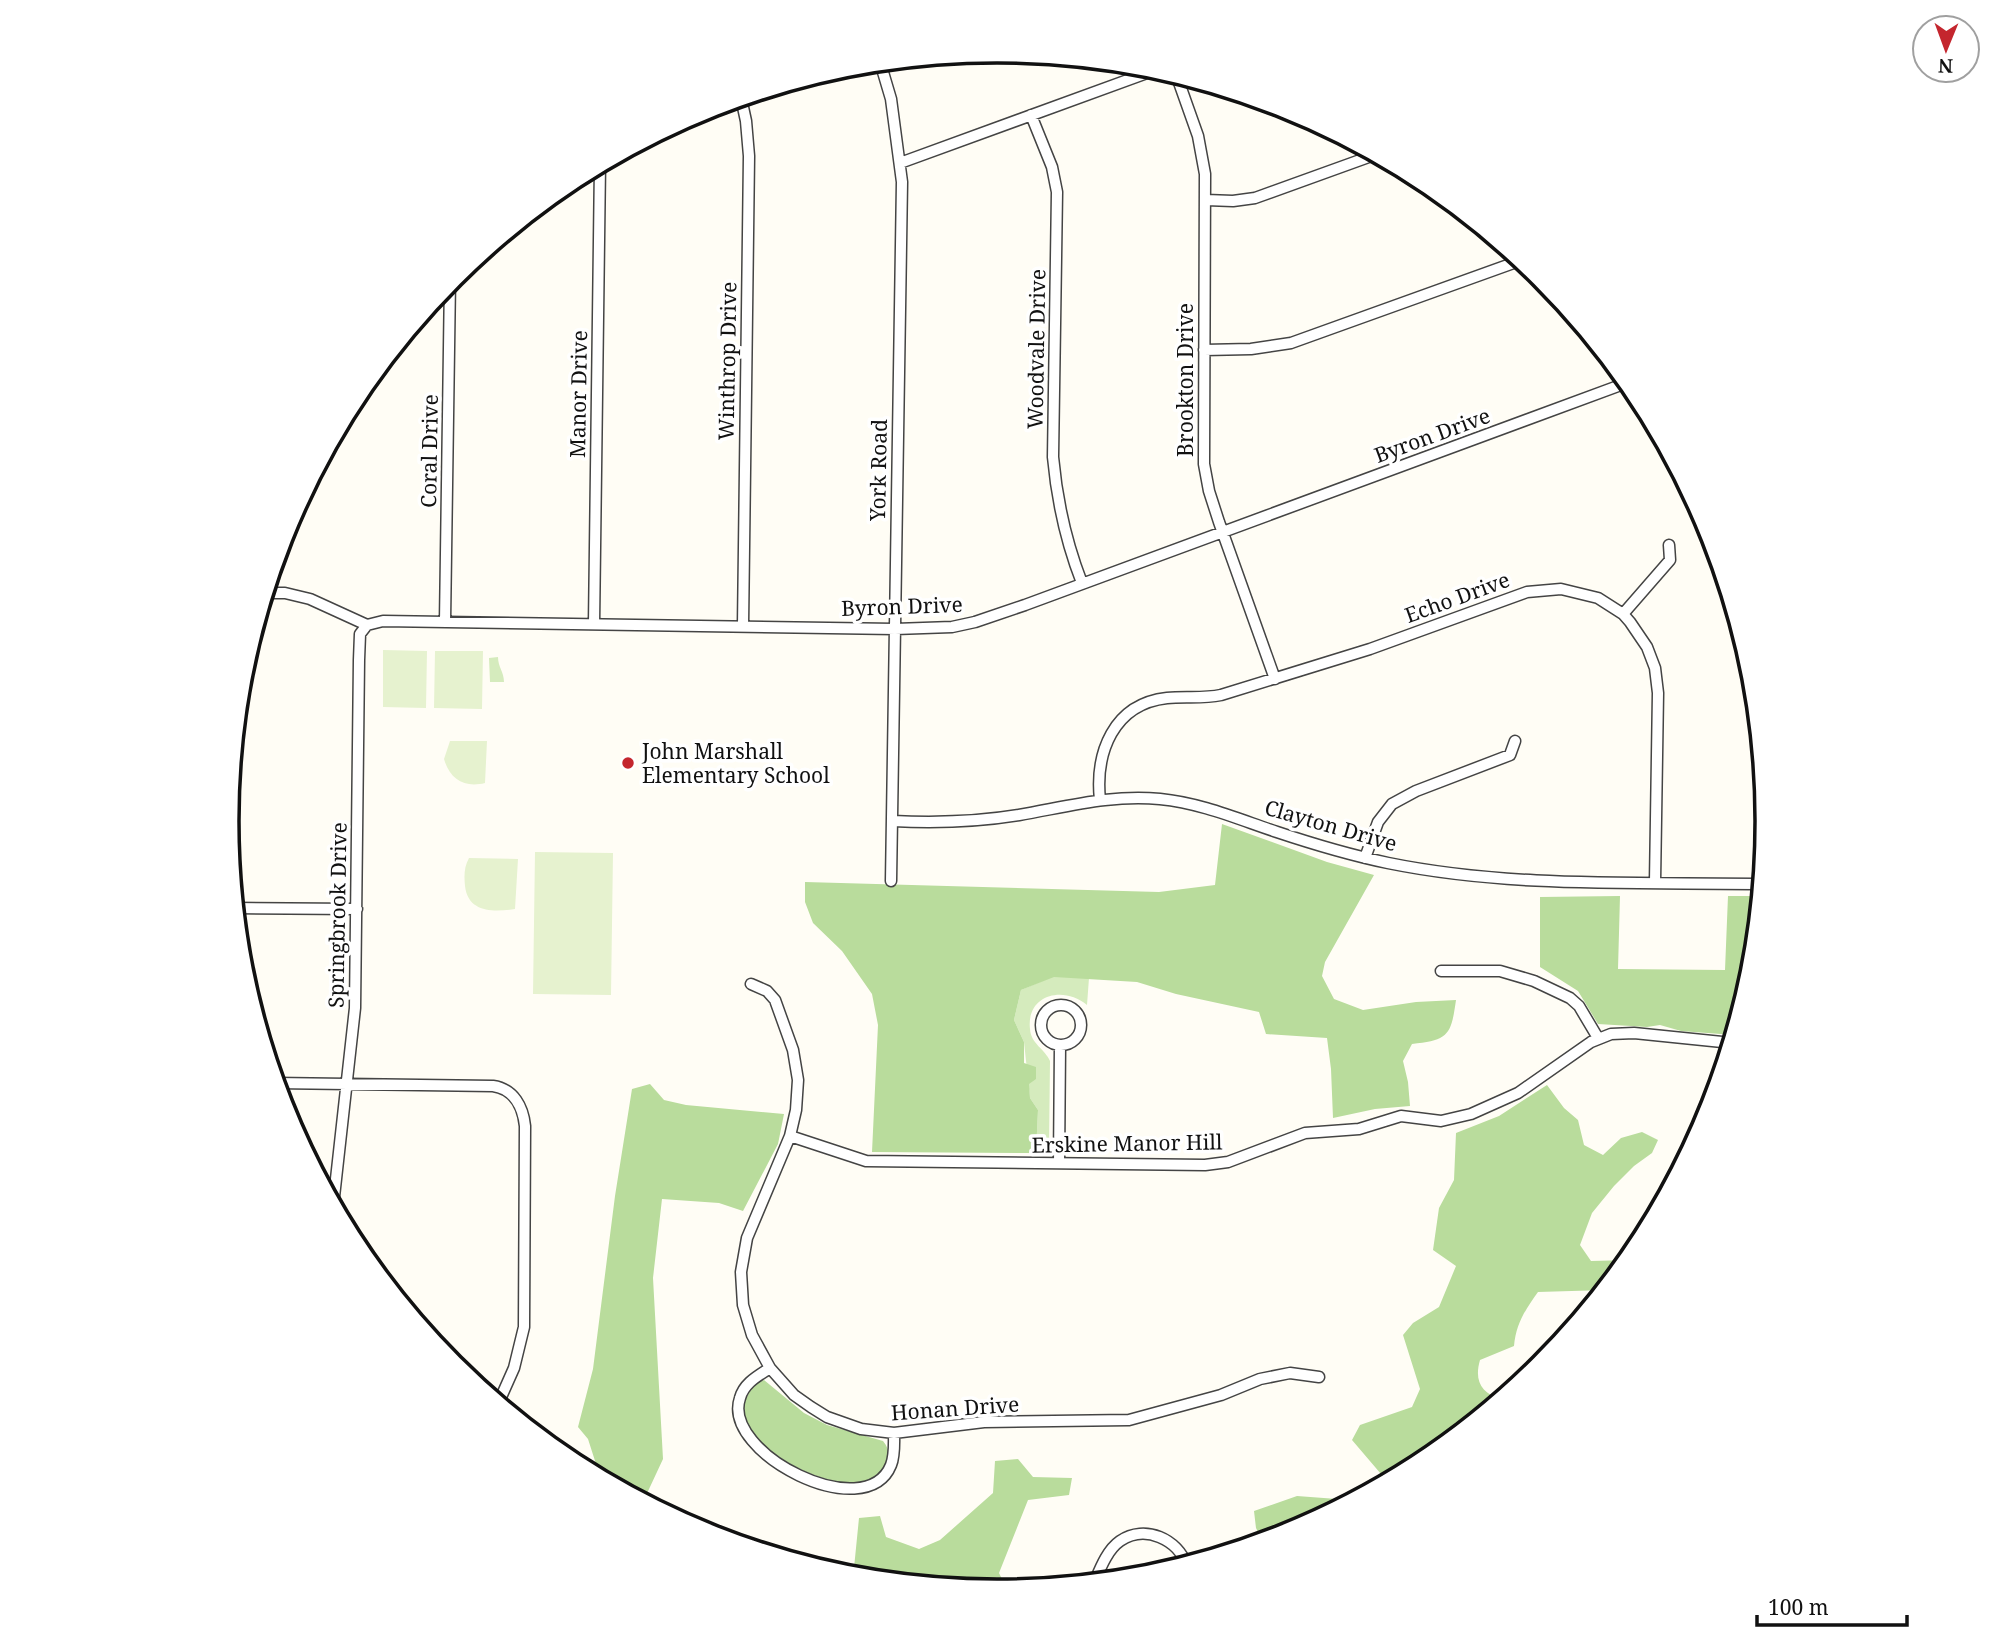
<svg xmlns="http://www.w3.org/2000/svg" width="1995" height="1643" viewBox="0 0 1995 1643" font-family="'Noto Serif',serif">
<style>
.green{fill:#d5ebbd}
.forest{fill:#b9dc9c}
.pitch{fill:#e6f2cf}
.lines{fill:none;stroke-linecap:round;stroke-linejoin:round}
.minor-casing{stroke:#444;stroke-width:13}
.minor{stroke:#fff;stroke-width:10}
.poi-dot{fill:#c4262e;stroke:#fff;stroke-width:2.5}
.labels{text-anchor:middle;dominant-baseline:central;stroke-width:7;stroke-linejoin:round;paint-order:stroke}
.street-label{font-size:21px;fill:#111;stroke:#fff}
.poi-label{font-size:21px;fill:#111;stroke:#fff;text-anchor:start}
.rim{fill:none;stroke:#111;stroke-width:3.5}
</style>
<rect width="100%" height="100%" fill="#fffdf5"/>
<!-- green -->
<path class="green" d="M498,657C498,667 504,672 504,682H490L489,658Z
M1054,976L1089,978L1087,1005C1063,985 1026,995 1030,1029C1031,1044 1045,1049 1050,1061L1049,1146L1047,1151L1036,1153L1038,1110L1030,1098L1024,1042L1014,1020L1021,990Z"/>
<!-- forest -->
<path class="forest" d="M1222,824L1327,862L1374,875L1325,962L1322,976L1334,999L1363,1010L1416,1002L1456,1000C1451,1035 1449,1040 1412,1044L1403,1061L1408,1082L1410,1106L1375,1109L1333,1118L1331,1069L1327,1038L1266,1034L1259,1012L1176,994L1137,982L1054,977L1021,990L1014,1020L1024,1042V1063L1036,1067V1079L1029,1084L1030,1098L1038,1110L1036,1153L872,1152L878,1025L872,994L842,951L813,923L805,902V882L1159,892L1215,885Z
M1620,896L1618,969L1725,970L1728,896H1761L1753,972L1734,1035L1681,1031L1660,1025L1647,1027L1598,1024L1578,991L1540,967V897Z
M650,1084L664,1100L686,1105L784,1114L778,1144L743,1211L719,1203L662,1199L653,1278L663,1459L643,1502L588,1472L596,1464L588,1439L578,1427L593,1369L615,1196L632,1089Z
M1547,1085L1564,1108L1578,1120L1584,1145L1603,1155L1621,1138L1642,1132L1658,1140L1652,1153L1634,1166L1614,1186L1592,1213L1580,1245L1591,1261L1630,1260L1605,1290L1538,1292C1525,1310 1516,1324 1514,1346L1480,1360C1474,1381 1481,1393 1502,1400L1425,1463L1396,1476L1381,1474L1352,1440L1360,1425L1412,1407L1420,1389L1403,1335L1413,1323L1439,1307L1456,1266L1433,1250L1439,1208L1454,1180L1456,1133L1499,1116Z
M764,1380L804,1413L827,1425L883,1441C900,1461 875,1483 855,1483C819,1485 743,1448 744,1407C745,1398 751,1389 756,1383Z
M1018,1459L1033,1477L1072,1478L1069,1495L1028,1500L999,1573L1005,1585L1003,1592L853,1578L859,1518L880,1516L886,1537L919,1549L940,1540L993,1493L995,1461Z
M1297,1496L1337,1499L1334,1511L1292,1534L1263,1542L1256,1528L1254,1511Z"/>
<!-- pitch -->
<path class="pitch" d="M383,650L427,651L426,708L383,707Z
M435,651H483L482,709L434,708Z
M450,741H487L485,783C465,788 450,780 444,759Z
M535,852L613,853L611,995L533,994Z
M469,858L518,859L515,909C494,912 468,913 465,886C464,876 464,867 469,858Z"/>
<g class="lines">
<!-- minor casing -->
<g class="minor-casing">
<path id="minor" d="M880,62L891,99L902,182L891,881
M1176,74L1198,136L1205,174L1204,464L1209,491L1219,522L1275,679
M741,98L746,121L749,156L743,626
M1031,115L1052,167L1057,192L1053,457C1057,501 1066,542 1082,583
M900,163L1158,69
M1206,200L1233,201L1255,198L1377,154
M1204,350L1251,349L1291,343L1522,260
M265,593H285L310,599L367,625L383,621L895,629L952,627L975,622L1025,605L1629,382
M1623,614L1670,560L1669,545
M445,622L450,280
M594,624L600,164
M1100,800C1095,753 1113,704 1167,698C1185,696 1202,699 1221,695L1370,649L1527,592L1561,589L1598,598L1623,614L1630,622L1647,647L1655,668L1658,693L1655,882
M893,821C935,823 977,822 1019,815C1066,807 1112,794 1160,799C1201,803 1238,819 1277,832C1313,844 1350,855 1388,863C1511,888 1638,882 1762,884
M1365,858L1378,822L1392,804L1416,791L1510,755L1515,741
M235,908L357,909
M1441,971H1500L1534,981L1570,998L1579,1006L1598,1038
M751,984L767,991L775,1000L793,1050L798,1080L796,1110L790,1136L747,1238L741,1272L743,1305L752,1335L770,1368L794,1395L811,1407L827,1417L861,1429L894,1433L984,1422L1129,1420L1221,1395L1260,1379L1290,1373L1319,1377
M1041 1025a20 20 0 1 1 40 0a20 20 0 1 1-40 0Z
M275,1083L493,1086C514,1089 523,1107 525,1126L524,1327L514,1368L498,1404
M790,1136L866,1161L1205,1165L1228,1162L1305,1133L1359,1129L1401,1116L1441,1121L1471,1114L1518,1093L1591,1042L1611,1034L1634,1033L1732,1043
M1059,1163L1060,1046
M333,1206L355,1008L359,660L360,634L367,625
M770,1368C758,1376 744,1383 740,1398C721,1453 866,1527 891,1465C895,1455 894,1443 894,1433
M1094,1583C1100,1569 1107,1550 1120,1541C1145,1524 1178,1539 1187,1566"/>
</g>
<!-- minor -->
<use href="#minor" class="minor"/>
</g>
<!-- markers -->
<circle class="poi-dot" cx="628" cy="763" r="7"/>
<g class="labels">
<!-- street labels -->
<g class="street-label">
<text transform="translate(1036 349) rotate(-89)">Woodvale Drive</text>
<text transform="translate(727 361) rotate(-89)">Winthrop Drive</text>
<text transform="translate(1185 380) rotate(-90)">Brookton Drive</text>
<text transform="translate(578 394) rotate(-89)">Manor Drive</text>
<text transform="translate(1432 435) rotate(-20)">Byron Drive</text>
<text transform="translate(429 451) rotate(-89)">Coral Drive</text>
<text transform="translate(878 470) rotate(-89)">York Road</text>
<text transform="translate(1457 597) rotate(-20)">Echo Drive</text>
<text transform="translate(902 606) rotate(-2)">Byron Drive</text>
<text transform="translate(1331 825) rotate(16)">Clayton Drive</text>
<text transform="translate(337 915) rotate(-89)">Springbrook Drive</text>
<text transform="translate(1127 1143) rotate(-1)">Erskine Manor Hill</text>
<text transform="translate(955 1408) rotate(-4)">Honan Drive</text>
</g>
<!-- poi labels -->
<g class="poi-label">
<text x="642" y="751">John Marshall<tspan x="642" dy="24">Elementary School</tspan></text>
</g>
</g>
<!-- crop -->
<path d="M0 0H1995V1643H0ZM239 821a758 758 0 1 1 1516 0a758 758 0 1 1-1516 0Z" fill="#fff" fill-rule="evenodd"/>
<path class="rim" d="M239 821a758 758 0 1 1 1516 0a758 758 0 1 1-1516 0Z"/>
<!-- north arrow -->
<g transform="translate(1946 49) rotate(181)"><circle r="33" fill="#ffffff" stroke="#a0a0a0" stroke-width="2"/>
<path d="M0-5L12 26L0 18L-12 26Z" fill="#c4262e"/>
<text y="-10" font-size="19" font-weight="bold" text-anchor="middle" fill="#111111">N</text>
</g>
<!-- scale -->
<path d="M1757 1615v10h150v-10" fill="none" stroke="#111111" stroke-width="3.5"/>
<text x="1768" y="1615" font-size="21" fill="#111111" stroke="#ffffff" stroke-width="5" paint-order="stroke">100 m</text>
</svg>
